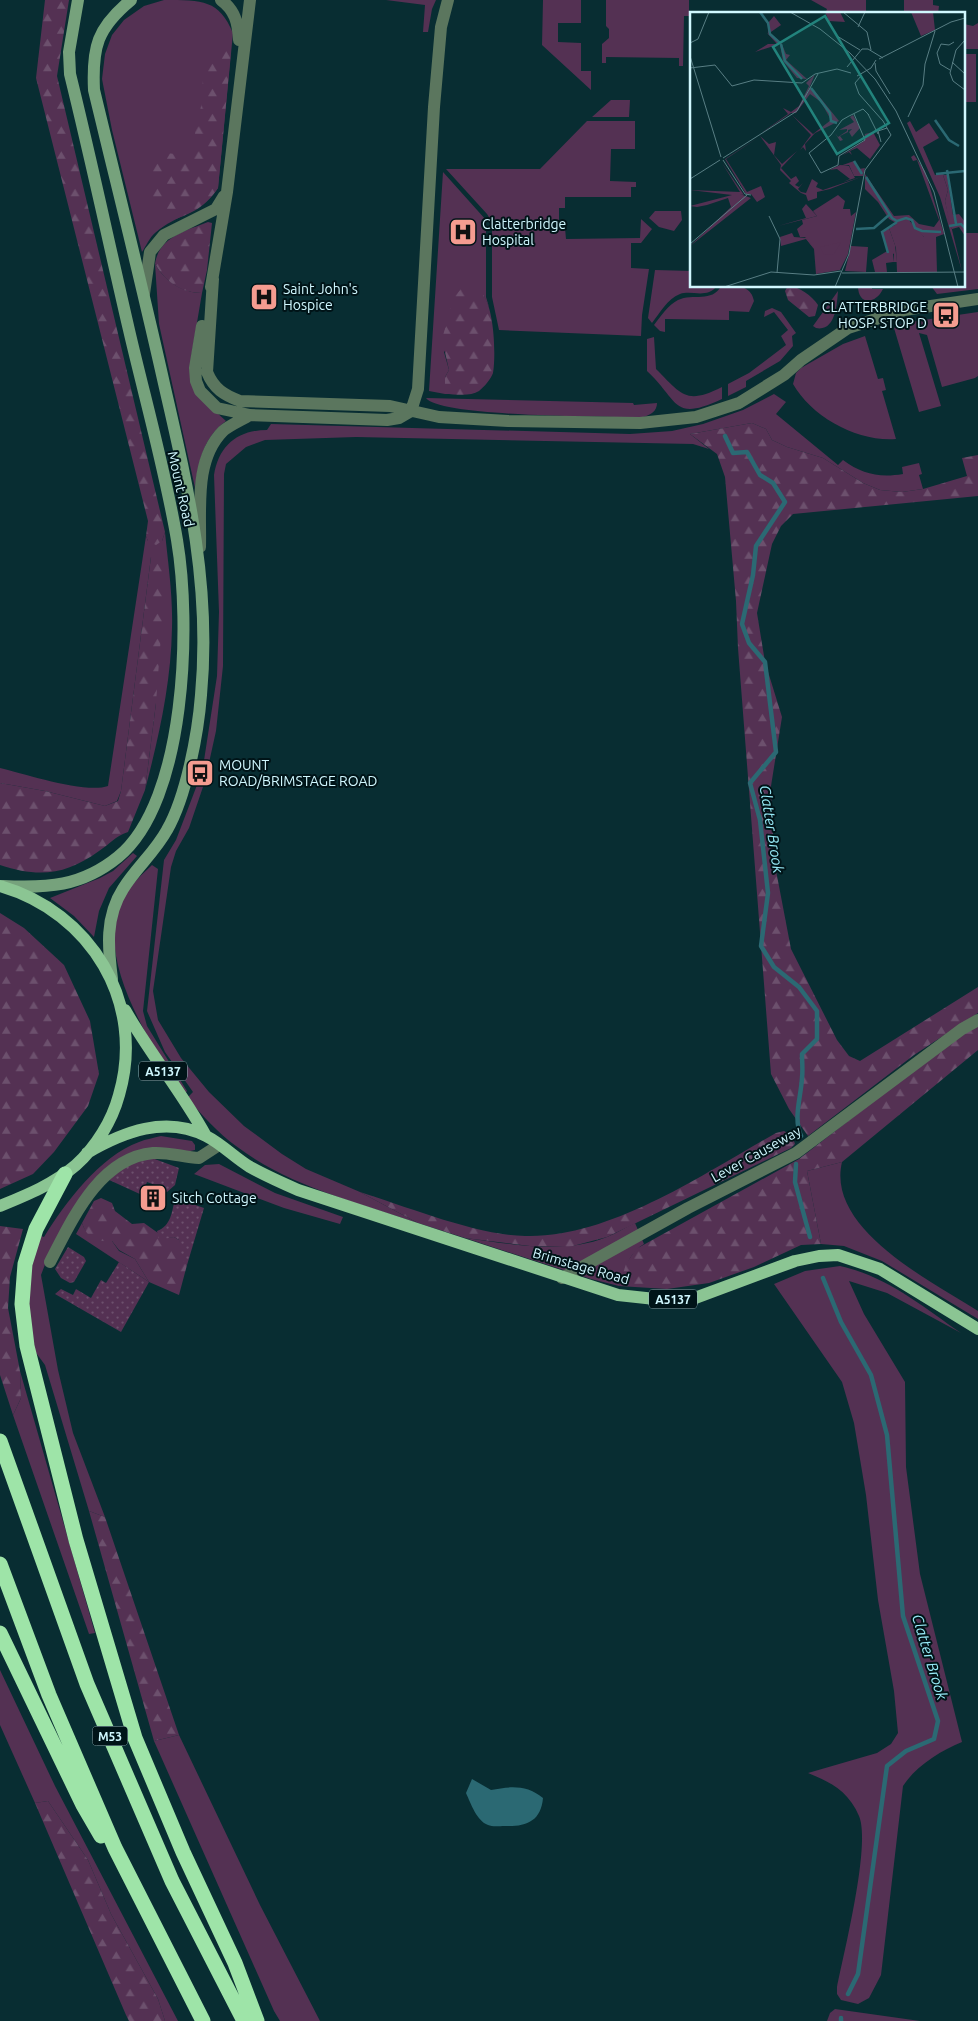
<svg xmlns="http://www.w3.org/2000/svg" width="978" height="2021" viewBox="0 0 978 2021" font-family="Ubuntu,sans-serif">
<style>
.grass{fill:#543153}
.forest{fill:url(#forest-firs)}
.park{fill:url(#park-dots)}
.water{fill:#2b6973}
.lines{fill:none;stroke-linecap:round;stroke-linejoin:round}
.stream{stroke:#2b6973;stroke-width:4.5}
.street{stroke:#5b765e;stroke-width:12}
.secondary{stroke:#76a27c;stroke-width:12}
.primary{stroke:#8bc593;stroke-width:12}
.highway{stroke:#9ee4a8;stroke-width:15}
.labels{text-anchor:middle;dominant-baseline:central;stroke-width:4;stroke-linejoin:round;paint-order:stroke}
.shield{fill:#001418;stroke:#92b4ba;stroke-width:1}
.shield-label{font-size:12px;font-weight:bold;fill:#d0f8ff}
.poi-label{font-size:14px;fill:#d0f8ff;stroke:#001418;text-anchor:start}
.street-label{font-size:14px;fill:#d0f8ff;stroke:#001418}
.water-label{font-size:15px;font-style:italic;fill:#97ebf8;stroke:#001418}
.inset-river{fill:none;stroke:#2b6973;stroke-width:2.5}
.inset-road{fill:none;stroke:#587e84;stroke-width:1}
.view{fill:#22837c;fill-opacity:0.15;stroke:#22837c;stroke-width:2.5}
.inset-edge{fill:none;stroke:#d0f8ff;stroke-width:2.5}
</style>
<defs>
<pattern id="forest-firs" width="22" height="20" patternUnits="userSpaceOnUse" patternTransform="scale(1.25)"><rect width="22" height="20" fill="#543153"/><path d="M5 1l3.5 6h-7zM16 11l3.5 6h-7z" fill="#6c506d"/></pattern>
<pattern id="park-dots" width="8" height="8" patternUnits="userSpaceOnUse" patternTransform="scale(1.25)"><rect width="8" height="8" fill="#543153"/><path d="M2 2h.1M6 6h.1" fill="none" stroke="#6c506d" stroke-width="1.8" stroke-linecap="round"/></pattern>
</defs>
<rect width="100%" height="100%" fill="#082d32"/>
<!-- grass -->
<path class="grass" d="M164,0C203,0 219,0 233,33L218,188C199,216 178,213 155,233C150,237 146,246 142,252L112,130L102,79L105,54L112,35L124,20L144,6Z
M386,0H436L432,9L428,32H423L425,5Z
M543,0H581V23H558V42L581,43V71H591V90L542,45Z
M606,0H689V16H684L683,66H679V58L606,57V63H602V44L609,38V29L606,26Z
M811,0H866V14H825L827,9Z
M904,0H933V5L939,6L938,14H904Z
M978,23V49H964V24L973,26Z
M964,54H976V102H964Z
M611,100H630L629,117H592Z
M587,121H635V149H611L610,181L636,182V187H631V197H565V208H559V228H565L566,239L640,238L641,219L652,229L641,243H631V268L649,269L642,315L641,336L499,330L492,297V222L487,214L446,169H540Z
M443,172L486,220V297L489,307L484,296L444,352L449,370L445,377V394L429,391Z
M655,211H681L682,220L674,231L659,227L649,218Z
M964,233H978V289L937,294L931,286H964Z
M155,264C165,281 182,293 202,293L191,358L215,411L226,421C203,438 199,461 195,488L159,324Z
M655,270L692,271V286H717C707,299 692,290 680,294C667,299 660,313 652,323L648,318Z
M721,286C735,286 751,284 754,301L749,312L729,311V320L665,319V332L660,331L654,325C661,316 668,305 678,300C693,293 712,303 721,286Z
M858,286H872V289H883C876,304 858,306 858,286Z
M838,291C837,303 836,332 816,328L813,326Z
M772,308L781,312L796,333L792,336L793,346L780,361L746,381V387L728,396V384L749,373L786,345L781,336L788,330L774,312L764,317L765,311Z
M978,312V376L975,378L942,387L927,335L919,333L941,406L919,412L894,328L903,323Z
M865,336L878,379L883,378L886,390L882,391L896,439C857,442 812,417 793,384L796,373L801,368L843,344Z
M654,337L656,369C682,395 686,405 722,387V399C672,422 680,402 647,371V339Z
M774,394L786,402L776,414L838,465L843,460C862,474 879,478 903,474L902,467L919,463L922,474L919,475L923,489L902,492L880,490L863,483L823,458L787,447L772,440L766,429L752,423L690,434L709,449L693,444L356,437L265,440L246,447L226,464L224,474L223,666L216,731L205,781L201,780L217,676L219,612L214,475C219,445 238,430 267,430L271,424L630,434L672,431L703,424L743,410Z
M426,398L633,403L634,405L657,403C657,411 651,415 643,417C612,417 439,417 426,398Z
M165,532C168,563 173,596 172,628C171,684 159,736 145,790L156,703L151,557L121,791L117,801L105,806L45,791L0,783V768C25,774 86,794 108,786L146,536L148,541H162Z
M201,783L204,784L189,828L176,851L171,867L153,991L158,1020L181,1058L209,1092L244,1126L282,1154L306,1169L360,1192L418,1223C356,1202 289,1186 236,1146C218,1133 202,1115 187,1098L193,1092L165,1052L147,1011L164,860L176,840L197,785Z
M133,853L137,856L109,888L99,911L94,937L74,916L50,898L100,878L113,871Z
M152,865L158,869L143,1011L147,1026L187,1091L184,1095C154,1049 99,967 118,910C124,891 138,878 152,865Z
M161,1136L192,1141L195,1145V1150L106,1169L46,1262L41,1275L58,1370L73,1433L105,1517L89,1511L45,1365L31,1346L28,1321L32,1257L41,1236L44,1237C65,1203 100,1156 139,1142C146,1139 154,1138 161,1136Z
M842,1162C826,1229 931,1281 978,1311V1319L882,1261L844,1246L821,1244L807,1171Z
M219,1164L275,1193L343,1217L340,1224L284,1208L194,1174L205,1165Z
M82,1223C86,1236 99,1242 112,1241L119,1251L135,1259L149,1282L76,1234Z
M635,1223L644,1244C629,1253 625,1269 619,1286L591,1279L465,1238C512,1244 562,1255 607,1237C617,1233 626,1227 635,1223Z
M840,1266C886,1276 922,1306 961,1333L887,1293L849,1281L864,1314L905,1382L906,1467L920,1574L962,1742C940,1751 916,1766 903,1786L881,1975L869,1998L858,2004L841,2000L837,1994V1987C844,1952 871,1844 859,1816C849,1792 831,1782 808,1773L877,1753L891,1744L898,1733L894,1691L878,1600L866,1495L854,1423L842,1382L774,1284L805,1271Z
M20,1371L95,1633L89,1634L13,1415L21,1398Z
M0,1670L55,1786L178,2021H165L158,1999L111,1914L88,1860L48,1801L35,1803L0,1725Z
M179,1735L260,1905L320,2021H280L274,2011L154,1741Z
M835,2009L920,2021H827L830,2013Z"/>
<!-- forest -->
<path class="forest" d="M45,0H69L57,76L165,532L162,541L156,545L148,541L146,536L148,521L36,78Z
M223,47L231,51L218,188C206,206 193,213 173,220L152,202C149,180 145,168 165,153L176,154L190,162L195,153V132L202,102L203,69L213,48Z
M208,222L212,223L207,270L202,293C181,293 166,282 155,264C159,237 185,231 208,222Z
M788,286C799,286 812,296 818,305L815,316L809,317L788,300L785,291Z
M461,289C466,289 473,288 477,289C495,297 496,357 493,373C491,379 484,387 479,391C470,397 455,394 445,394V377L449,370L442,339L454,297Z
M752,423L766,429L772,440L787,447L823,458L863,483L880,490L902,492L923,489L967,476L962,458L978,455V496L793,514L781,526L772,544L757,613L765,662L782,717L771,786L774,860L791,949L837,1040L849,1056L860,1061L978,987V1013L914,1055L808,1136L789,1109L771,1074L738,648L736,601L725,477L717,454L690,434Z
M151,557L162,568L165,581L156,703L145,790L128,832C115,836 110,844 99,851C66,875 39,878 0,865V783L45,791L105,806L118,801L121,791Z
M0,913L24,928L64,965L90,1021L99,1074L88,1106L54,1152L33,1174L0,1189Z
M978,1025V1050L842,1162L807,1171L821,1244L801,1245L754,1267L709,1283L667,1289L619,1286L626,1264L636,1249L799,1159L948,1044Z
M784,1131C790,1134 793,1137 795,1144L791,1148L607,1237L569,1247L530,1246L465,1238L418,1223L360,1192C408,1207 476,1235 525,1236C609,1239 705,1173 776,1133Z
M101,1198L112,1203L115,1211L132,1224L144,1223L165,1238L174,1237L179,1240L187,1265L179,1295L149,1282L135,1259L119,1250L112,1241C97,1242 87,1239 82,1223L94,1201Z
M0,1226L23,1229L10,1277L8,1308L20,1371L21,1398L13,1415L0,1375Z
M89,1511L105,1517L179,1735L154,1741Z
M48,1801L88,1860L111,1914L158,1999L165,2021H129L126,2015L35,1803Z"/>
<!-- park -->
<path class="park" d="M152,1158L179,1168L175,1185L167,1192L159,1191L160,1187L147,1182L142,1195L107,1179L127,1165Z
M175,1198L204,1208L187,1265L180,1258L179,1240L174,1237L159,1240L157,1231C171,1226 172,1212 175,1198Z
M68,1247L84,1257L86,1261L74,1282L70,1283L61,1278L55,1269Z
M119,1262L149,1282L121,1332L55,1294L61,1289L73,1295L76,1289L91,1298L101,1280L106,1283Z"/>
<!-- water -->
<path class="water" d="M472,1779L491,1790C511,1786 527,1785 543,1798C541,1822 525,1827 504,1826C500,1826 492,1827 488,1825C477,1821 471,1804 466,1793Z"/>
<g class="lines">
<!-- stream -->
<path class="stream" d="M725,436L733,453L747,452L760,475L773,483L785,502L756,546L753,575L742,624L749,643L765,662L776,752L750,783L760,820L768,893L761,946L774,967L799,987L817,1011V1039L802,1054C802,1062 803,1070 802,1078C801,1097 793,1118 801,1136
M796,1164L795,1182L810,1237
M823,1278L841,1322L871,1375L887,1435L903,1616L938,1721L934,1739L906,1751L887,1766L858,1974L848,1994
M841,2021V2018"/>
<!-- street -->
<path class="street" d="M221,0C235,10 238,23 239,40
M213,279L207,372C214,389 224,395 240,401L390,406L439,417L508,421L640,423L696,417L739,403L784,375L801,360L848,328L904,310L978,299
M211,287L227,192L250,0
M144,294L150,252L164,235L216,209L224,196
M202,326L195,368L196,381L200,391L217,408L250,415L387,420L399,418L411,411
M411,411L418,389L434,107L441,27L448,0
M200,547C201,509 194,460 223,431C230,425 242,420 250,415
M50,1262C72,1220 99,1158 153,1153C169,1152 183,1157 199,1158L219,1145
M562,1278L688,1208L796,1153L962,1029L978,1020"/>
<!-- secondary -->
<path class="secondary" d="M3,886C47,888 81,887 118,857C187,801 191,622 177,540C165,469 145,399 129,330C109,244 91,159 70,74L69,52L78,0
M112,979C108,948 105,917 123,889C136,868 155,852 167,830C186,797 198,734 201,695C211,588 189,492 165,388C143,289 118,190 94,90C92,47 97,28 131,0"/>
<!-- primary -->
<path class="primary" d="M0,886C91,912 146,1003 119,1095C112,1121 96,1147 76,1165C54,1184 27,1195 0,1206
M125,1010C150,1054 182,1092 206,1136
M87,1153C123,1132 166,1115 206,1136C222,1144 235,1158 250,1167C266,1176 282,1183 298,1190L618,1295L655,1299L695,1298L795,1261L819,1256L838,1255L880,1269L978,1329"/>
<!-- highway -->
<path class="highway" d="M65,1174L36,1229L25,1264L22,1304L27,1346L76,1540L135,1738L183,1852L235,1963L257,2021
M0,1441L87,1684L172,1881L244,2021
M0,1564L49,1695L115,1848L203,2021
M0,1633L83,1805L101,1836"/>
</g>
<!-- icons -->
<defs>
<g id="hospital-square" transform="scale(1.4375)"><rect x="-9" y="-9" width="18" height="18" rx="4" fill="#f59c90" stroke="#001418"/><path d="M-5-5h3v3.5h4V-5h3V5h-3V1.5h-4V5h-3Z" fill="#111"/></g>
<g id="bus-square" transform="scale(1.4375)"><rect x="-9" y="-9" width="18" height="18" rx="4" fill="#f59c90" stroke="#001418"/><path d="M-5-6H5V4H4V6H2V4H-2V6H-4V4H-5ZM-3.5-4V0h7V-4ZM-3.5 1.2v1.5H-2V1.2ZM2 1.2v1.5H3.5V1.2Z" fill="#111"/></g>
<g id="building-square" transform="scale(1.4375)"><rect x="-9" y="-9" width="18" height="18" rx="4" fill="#f59c90" stroke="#001418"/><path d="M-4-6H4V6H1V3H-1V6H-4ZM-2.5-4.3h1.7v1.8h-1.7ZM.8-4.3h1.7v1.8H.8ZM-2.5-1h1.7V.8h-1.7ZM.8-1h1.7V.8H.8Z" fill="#111"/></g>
</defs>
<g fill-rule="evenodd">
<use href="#hospital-square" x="463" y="232"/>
<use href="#hospital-square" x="264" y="297"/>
<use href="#bus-square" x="946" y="315"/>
<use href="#bus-square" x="200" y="773"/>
<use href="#building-square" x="153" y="1198"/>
</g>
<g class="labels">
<!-- shield labels -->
<g class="shield">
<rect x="139" y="1061.5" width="48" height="19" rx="4"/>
<rect x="649" y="1289.5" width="48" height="19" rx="4"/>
<rect x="92.5" y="1726.5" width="35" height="19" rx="4"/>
</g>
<g class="shield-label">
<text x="163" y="1071">A5137</text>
<text x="673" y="1299">A5137</text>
<text x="110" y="1736">M53</text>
</g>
<!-- poi labels -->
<g class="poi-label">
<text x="482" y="224">Clatterbridge<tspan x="482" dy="16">Hospital</tspan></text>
<text x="283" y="289">Saint John's<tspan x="283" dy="16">Hospice</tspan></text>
<text x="927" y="307" text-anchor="end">CLATTERBRIDGE<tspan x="927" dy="16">HOSP. STOP D</tspan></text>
<text x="219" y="765">MOUNT<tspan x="219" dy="16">ROAD/BRIMSTAGE ROAD</tspan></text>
<text x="172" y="1198">Sitch Cottage</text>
</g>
<!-- street labels -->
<g class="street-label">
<text transform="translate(181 489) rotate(77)">Mount Road</text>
<text transform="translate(756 1154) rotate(-29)">Lever Causeway</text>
<text transform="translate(581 1266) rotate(16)">Brimstage Road</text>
</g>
<!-- water labels -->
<g class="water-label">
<text transform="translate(772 829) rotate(81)">Clatter Brook</text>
<text transform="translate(930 1657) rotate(73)">Clatter Brook</text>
</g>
</g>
<!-- overview -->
<g transform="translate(690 12)">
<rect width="275" height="275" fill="#082d32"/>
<path d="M77,21L91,30L96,42L100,43L96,48L117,67L107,66L93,49L90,32L65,40L78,32H87ZM163,103L170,116L162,125L159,120L162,117L158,118V120L150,124L153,128L150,129L145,121L148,125L157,119V117L149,118L164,110L160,105ZM220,109L226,120L239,111L249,126L233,135L245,163L257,160L253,163L258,178L255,189L272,259L250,185L217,111ZM183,120L190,133L180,147L167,136L160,139L162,143L159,140L153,143L174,129L175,122ZM150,153L159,154L165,166L153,170L152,167L153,170L160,167L147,157L139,158ZM148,183L155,189L153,197H160L161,204L166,200L158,242L150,258L126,262L124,237L115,225H110L107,217L113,212L112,208L127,204L123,199ZM199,216L205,233L207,250H203L204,242L198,239L192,220Z" fill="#543153"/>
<path d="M135,0H150L155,10L139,9ZM84,4L91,13L78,22V11ZM125,62L116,84L120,76L124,78L149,109L125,121L115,132L116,139L113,135L110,138L121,123L102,103L123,122L141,108L131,90L120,82L106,101H101L70,122L98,102L93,96L101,100L109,94L119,74L116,71ZM70,124L79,132L86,130L84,143L92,152L107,139L91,156L101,167L106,164L109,169L105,173L109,175L113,171L108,177L111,180L116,181L122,167L128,171L126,175L133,178L171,165L140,177L127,180V186L118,189L116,183L111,181L99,171L101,169L90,158L91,153ZM69,125L36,147L57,180L71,174L75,185L67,190L61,182H56L35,147ZM224,143L235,159L254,222L246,225H234L224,217L221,208L204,214L206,211L199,207L188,190L175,177V162L204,204L219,203L229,212L244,215L249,208L227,148L223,149L221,145ZM164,149L169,157L175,156L173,164H164L159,153L150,154ZM32,151L54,183L50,182L61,186L0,234L41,195L38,186L17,193L7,195L0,194L42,183L0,178L50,180ZM253,163H257L263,203L269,202L275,210V224L269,215L262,217L260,214L255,189L258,178ZM116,192L127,204L88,214L116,206L112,197ZM102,221L104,225L117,226L124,237L116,227L91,234L90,225ZM151,230L144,242L134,243L130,235ZM199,238L203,240V250L196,251L197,260H185L182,248Z" fill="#543153"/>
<path d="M221,0H243L245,18L231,24ZM218,207L234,225H246L247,260H207L206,236L199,216ZM161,234L178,235L176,260L155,259Z" fill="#543153"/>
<path class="inset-river" d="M70,0L78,11L80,22L90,31M91,32L95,49L112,67M121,76L140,101L141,109L147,111M245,108L259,128L269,134M164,149L172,162M257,158L266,212M246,162L275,159M176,165L202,206L207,209L216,206L222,208L225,216L232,219L251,220M259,214L271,212L275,216M166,217L184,216L199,203M198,241L192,220L207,210"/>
<path class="inset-road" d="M100,0L130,17L160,41L185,67L206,99L244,180L268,275M153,0L177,20L181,38M168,15L175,0M147,24L170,38M275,28L266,38L260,61L263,69L275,78M0,31L8,27L19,0M0,44L31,145M189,47L261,10L275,6M262,50L275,62M185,51L186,59L200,82M157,55L172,37H178L193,46M0,56L25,53L42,74L64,68L112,71L125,62L147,57L161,61M260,58L250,52L247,41L251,32L259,33L264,30M167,64L181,56L186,48M164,102L175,128L149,144L148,153L131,161L119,141L141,123L152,108L159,104L173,97L179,103M178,102L188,122M218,105L233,73L235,52L245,19M191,130L188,119L197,116M33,146L107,99L128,62M33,148L55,182L61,183M0,167L30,148M79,204L90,227L87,261M0,232L57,183M152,261L275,260M34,275L81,260L124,263L151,259M145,275L159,242L175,158L201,123L193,109L169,82L165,71L171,64"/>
<path class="view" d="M135,4L199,111L147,142L83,35Z"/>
<rect width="275" height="275" class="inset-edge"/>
</g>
</svg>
